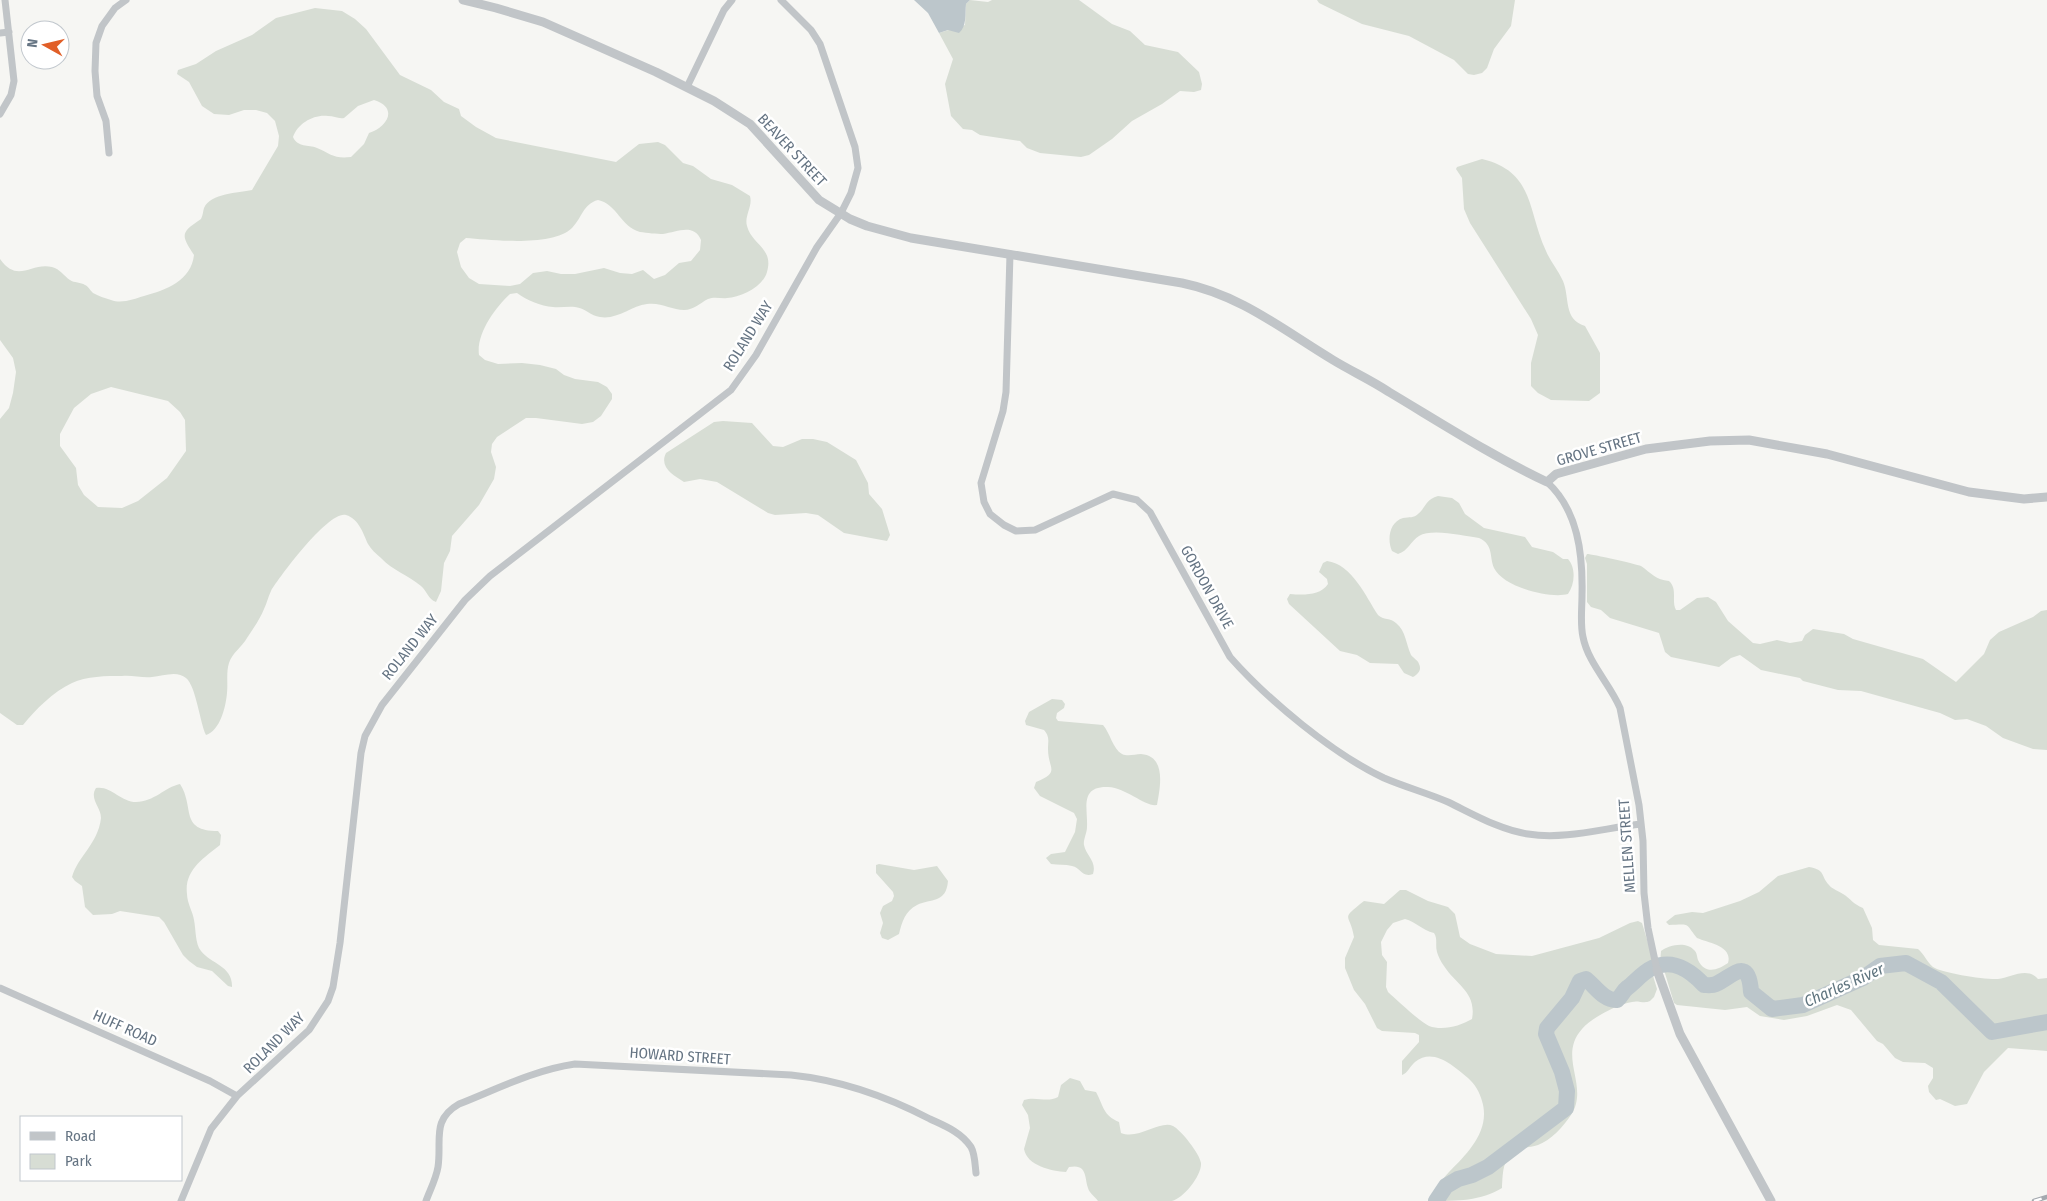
<svg xmlns="http://www.w3.org/2000/svg" width="2047" height="1201" viewBox="0 0 2047 1201" font-family="'Fira Sans Condensed',sans-serif">
<style>
.green{fill:#d7ddd4;fill-rule:evenodd}
.water{fill:#bcc6cb}
.lines{fill:none;stroke-linecap:round;stroke-linejoin:round}
.river{stroke:#bcc6cb;stroke-width:16}
.minor{stroke:#c1c5c8;stroke-width:7}
.tertiary{stroke:#c1c5c8;stroke-width:9}
.rail-casing{stroke:#a4a9af;stroke-width:4.5}
.rail{stroke:#fff;stroke-width:2.5;stroke-dasharray:8;stroke-linecap:butt}
.labels{text-anchor:middle;dominant-baseline:central;stroke-width:5;stroke-linejoin:round;paint-order:stroke}
.street-label{font-size:15px;fill:#657483;stroke:#fff}
.water-label{font-size:16px;font-style:italic;fill:#617680;stroke:#fff}
</style>
<rect width="100%" height="100%" fill="#f6f6f3"/>
<!-- green -->
<path class="green" d="M970,0L988,2L992,0H1079L1112,24L1130,31L1145,45L1178,52L1199,72L1202,84L1201,90L1194,92L1180,91L1162,104L1132,121L1112,139L1089,155L1081,157L1040,153L1027,148L1020,141L980,135L972,130L963,129L951,116L945,84L953,59L939,33L965,25L966,4Z
M1317,0H1515L1511,26L1494,49L1487,68L1482,73L1474,75L1468,74L1454,60L1409,36L1362,24L1319,3Z
M315,8L342,11L355,19L366,29L400,75L431,90L444,102L459,109L461,116L476,127L496,138L616,162L639,144L658,142L665,145L683,163L693,166L711,179L732,185L750,196C753,206 744,216 747,226C752,245 774,248 767,272C763,287 741,297 727,298C721,299 715,296 708,299C700,303 694,310 684,310C672,310 661,302 647,304C631,306 617,320 600,317C591,316 585,308 575,307C568,306 560,308 553,307C541,306 526,300 517,293L510,294C495,308 476,334 479,355L485,360L498,364L522,363L540,365L556,369L564,375L575,379L598,382L607,387L612,394V399L601,416L593,422L582,424L536,418H526L497,437L492,444L491,452L496,467L494,479L479,505L452,536L450,551L444,563L441,591L436,602C428,599 427,591 421,586C408,575 392,570 381,558C376,554 371,549 368,544C363,533 359,519 346,515C329,510 280,576 271,591C268,597 267,603 264,609C260,619 253,629 247,638C242,647 232,653 229,663C226,672 228,683 227,693C226,706 220,731 206,735C200,723 196,686 186,678C177,670 163,676 152,677C142,678 132,675 122,676C107,676 86,676 72,683C53,692 36,709 23,725H17L0,713V419L9,408L13,393L16,372L13,358L0,340V259C18,284 31,262 52,267C60,269 64,276 70,280C74,283 81,282 85,285C88,286 90,290 93,293C98,296 105,298 111,300C122,304 134,299 144,296C166,290 191,281 194,255C181,235 180,233 201,219C203,215 203,211 204,208C211,193 238,193 252,190L278,146L279,136L275,121L267,113L256,110H244L229,115L214,114L202,106L189,82L177,74L178,70L196,64L216,51L252,35L276,18ZM374,100C399,108 387,127 369,133L364,144L351,157C334,159 331,154 317,148C308,144 298,148 293,137C298,123 314,114 328,116C334,116 338,119 344,118L358,106ZM598,200C617,204 621,227 640,232C647,233 657,234 663,234C677,232 694,223 701,240L700,250L691,261L679,263L665,275L654,279L643,270L632,274L620,273L604,268L575,274H561L547,271L533,273L520,284L510,286L479,284L469,278L461,267L457,252L460,243L466,238C492,240 553,247 572,228C582,218 583,204 598,200ZM111,387L168,401L180,412L185,420L186,451L167,478L138,501L122,508L98,507L84,495L78,485L76,468L60,446V434L74,408L91,394Z
M1482,159C1535,172 1527,210 1546,251C1550,261 1558,270 1563,281C1570,298 1563,319 1585,326L1600,353V393L1589,401L1551,400L1538,393L1531,386V363L1538,335L1531,319L1470,223L1464,209L1462,178L1456,169L1457,167Z
M723,421L752,423L773,446L783,447L802,439H813L827,442L856,460L868,483L869,494L882,509L890,535L887,541L844,533L818,515L806,513L775,515L768,513L717,482L700,479L684,482C673,475 659,467 666,453L714,422Z
M1438,496L1452,498L1459,503L1465,514L1484,528L1525,537L1532,547L1553,552L1563,559H1568C1576,568 1575,584 1568,594C1550,599 1503,587 1494,568C1489,556 1494,545 1479,538C1464,536 1432,528 1419,536C1411,541 1408,551 1398,554L1392,551C1387,540 1389,522 1403,518C1409,517 1414,518 1418,514C1427,506 1425,500 1438,496Z
M1587,554C1592,554 1636,564 1641,566C1651,573 1656,580 1669,581C1678,589 1671,601 1676,610H1680L1697,598L1708,597L1716,602L1728,621L1753,643L1760,644L1777,640L1790,643L1802,641L1805,635L1813,629L1844,634L1853,639L1923,659L1956,682L1984,654L1990,640L1999,632L2033,617L2041,611L2047,610V750L2033,749L2003,738L1986,726L1967,719L1955,720L1940,713L1861,691L1838,690L1803,681L1800,678L1761,670L1740,655L1731,658L1719,667L1671,657L1665,652L1659,633L1610,618L1601,610L1591,607L1587,602V564L1585,558Z
M1327,561C1352,564 1366,597 1378,615C1383,620 1391,618 1396,623C1406,631 1406,644 1411,655C1413,658 1418,660 1419,664C1422,670 1418,674 1413,677L1404,673L1398,664L1370,663L1357,655L1340,651L1289,604L1287,599L1290,594C1303,595 1320,596 1328,584L1327,579L1319,572L1323,563Z
M1052,699L1062,700L1065,704L1064,708L1057,713L1056,718L1058,721L1103,725C1110,733 1113,749 1122,754C1128,757 1135,754 1141,754C1167,756 1160,788 1157,805C1145,807 1127,788 1108,787C1079,786 1088,809 1087,827C1087,833 1083,840 1084,845C1086,856 1097,861 1093,874C1082,878 1081,868 1072,866C1065,864 1058,865 1051,864L1046,858L1051,854L1065,852L1075,832L1077,819L1074,813L1040,796L1034,788L1036,782C1061,772 1048,769 1048,749C1048,741 1050,737 1044,730L1026,725L1025,721L1029,712Z
M180,784C195,807 179,831 218,831L221,835L220,845C204,858 184,870 187,894C187,903 193,912 194,920C196,929 195,944 201,951C211,964 233,966 232,987L228,986L212,971L197,967L189,961L183,955L164,922L159,917L120,911L112,914L93,915L85,907L82,886L75,881L72,877C78,856 98,844 101,818C101,807 89,799 96,788C110,785 121,802 136,802C154,802 165,787 180,784Z
M879,864L914,870L937,866L948,881C946,904 931,898 917,905C905,911 902,922 899,934L888,940L882,938L880,933L883,923L880,913L883,906L892,901L894,896L893,892L876,873V865Z
M1809,867C1826,870 1820,875 1829,885C1832,889 1839,891 1843,894C1851,899 1853,904 1863,908L1872,928L1873,940L1879,945L1918,949C1924,954 1927,962 1933,967C1942,973 1986,980 1998,979C2010,978 2027,966 2038,979L2047,978V1051L2008,1048L1984,1072L1967,1104L1955,1106L1940,1099L1936,1100L1929,1092L1928,1086L1933,1078V1068L1925,1063L1903,1062L1895,1058L1883,1044L1877,1041L1851,1010L1837,1005L1807,1016L1784,1020L1760,1016L1747,1007L1725,1010L1677,1005L1674,1003L1664,970L1660,964L1661,951C1669,945 1686,941 1694,950C1697,952 1697,957 1698,960C1705,975 1718,970 1728,963C1733,946 1709,943 1697,938C1685,923 1691,924 1669,925L1666,922L1675,915L1692,912L1703,913L1740,901L1759,892L1778,876Z
M1400,890H1406L1428,901L1448,907L1455,914L1460,937L1470,944L1496,954L1532,956L1599,938L1630,923L1638,921L1642,923L1653,959L1651,969L1657,989L1654,997L1650,1001C1644,1004 1638,1000 1632,1002C1618,1004 1591,1018 1582,1029C1557,1057 1590,1086 1571,1115C1563,1127 1551,1140 1538,1145C1533,1147 1528,1147 1523,1148C1502,1154 1503,1171 1502,1188C1481,1201 1457,1201 1430,1201C1435,1191 1441,1180 1449,1172C1468,1153 1491,1130 1482,1101C1480,1093 1475,1084 1468,1078C1454,1067 1434,1047 1415,1062C1410,1066 1408,1073 1402,1075V1061L1419,1042V1035L1415,1033L1382,1031L1377,1028L1365,1004L1354,990L1345,968V958L1354,937C1350,912 1339,921 1364,901L1384,904ZM1405,919C1416,922 1422,930 1434,933C1438,939 1435,945 1437,952C1438,956 1441,962 1444,966C1456,985 1477,992 1472,1019C1460,1026 1443,1031 1429,1026C1419,1021 1397,1000 1388,992L1386,987L1387,962L1382,955L1381,942L1387,930L1393,923Z
M1070,1078L1080,1081L1085,1090L1096,1092C1104,1107 1103,1115 1119,1122L1121,1133C1139,1140 1160,1120 1173,1126C1181,1130 1200,1154 1201,1163C1202,1175 1184,1198 1172,1201C1166,1201 1158,1201 1152,1201C1134,1201 1116,1201 1098,1201C1096,1198 1092,1195 1090,1192C1083,1181 1090,1163 1069,1167L1066,1172C1052,1171 1027,1166 1024,1149L1030,1128L1028,1115L1022,1105L1024,1100C1036,1096 1047,1103 1058,1097L1061,1085Z"/>
<!-- water -->
<path class="water" d="M914,0H970L966,4C965,14 967,26 959,33L948,30L939,33L928,13Z"/>
<g class="lines">
<!-- river -->
<path class="river" d="M1436,1201L1446,1186L1458,1179L1472,1175L1488,1167L1566,1108L1567,1091L1562,1072L1546,1034L1547,1028L1572,998L1580,981L1586,979C1595,986 1604,1001 1617,1000C1621,997 1623,991 1627,988C1635,982 1643,972 1652,968C1673,958 1690,970 1704,985C1707,985 1712,986 1716,984C1732,977 1749,955 1751,992L1772,1009L1803,1005L1863,978L1880,966L1906,963L1941,982L1992,1032L2047,1022"/>
<!-- minor -->
<path class="minor" d="M0,33L9,32
M687,87L724,10L732,0
M0,114L11,95L14,81L5,0
M109,153L106,121L97,96L95,71L96,43L102,26L115,8L126,0
M1010,254L1006,392L1003,411L981,483L984,502L990,514L1004,525L1016,531L1035,530L1113,494L1137,500L1150,512L1230,657C1268,700 1333,754 1384,778C1405,787 1427,793 1448,802C1473,814 1500,830 1528,834C1565,840 1604,828 1641,824
M1547,482C1578,510 1583,554 1582,595C1582,609 1580,624 1583,637C1588,663 1610,684 1620,708L1639,805L1643,841L1644,893L1648,928L1657,970
M0,988L210,1081L237,1096
M181,1201L211,1129L237,1096L309,1030L328,1001L333,987L340,943L361,753L365,736L382,705L465,600L490,576L731,390L756,355L817,247L841,213L851,193L858,168L855,147L820,44L811,30L781,0
M426,1201C430,1190 436,1179 438,1167C442,1140 431,1120 459,1104C497,1089 534,1070 575,1064L791,1075C840,1080 886,1096 930,1119C945,1126 961,1132 971,1147C975,1154 975,1165 976,1173"/>
<!-- tertiary -->
<path class="tertiary" d="M463,0L496,8L543,22L656,72L714,101L750,124L819,200L850,219L867,226L911,238L1182,283C1241,295 1283,330 1333,360C1351,371 1371,380 1389,392C1441,423 1492,456 1547,482L1556,474L1646,449L1710,441L1749,440L1827,454L1969,492L2024,499L2047,497
M1657,970L1680,1034L1771,1201"/>
<!-- rail casing -->
<g class="rail-casing">
<path id="rail" d="M2034,1201L2047,1197"/>
</g>
<!-- rail -->
<use href="#rail" class="rail"/>
</g>
<g class="labels">
<!-- street labels -->
<g class="street-label">
<text transform="translate(792 150) rotate(47)">BEAVER STREET</text>
<text transform="translate(748 336) rotate(-58)">ROLAND WAY</text>
<text transform="translate(1599 449) rotate(-16)">GROVE STREET</text>
<text transform="translate(1207 587) rotate(61)">GORDON DRIVE</text>
<text transform="translate(410 647) rotate(-51)">ROLAND WAY</text>
<text transform="translate(1627 846) rotate(-94)">MELLEN STREET</text>
<text transform="translate(125 1028) rotate(24)">HUFF ROAD</text>
<text transform="translate(274 1043) rotate(-45)">ROLAND WAY</text>
<text transform="translate(680 1056) rotate(4)">HOWARD STREET</text>
</g>
<!-- water labels -->
<g class="water-label">
<text transform="translate(1844 985) rotate(-24)">Charles River</text>
</g>
</g>
<!-- legend -->
<rect x="20" y="1116" width="162" height="65" fill="#ffffff" stroke="#c1c7cd"/>
<rect x="30" y="1132" width="25" height="8" fill="#c1c5c8" stroke="#c1c7cd"/>
<text x="65" y="1141" font-size="15" fill="#657483">Road</text>
<rect x="30" y="1154" width="25" height="15" fill="#d7ddd4" stroke="#c1c7cd"/>
<text x="65" y="1166" font-size="15" fill="#657483">Park</text>
<!-- north arrow -->
<g transform="translate(45 45) rotate(278)"><circle r="24" fill="#ffffff" stroke="#c1c7cd"/>
<path d="M0-4L9 19L0 12L-9 19Z" fill="#e15f28"/>
<text y="-8" font-size="14" font-weight="bold" text-anchor="middle" fill="#657483">N</text>
</g>
</svg>
